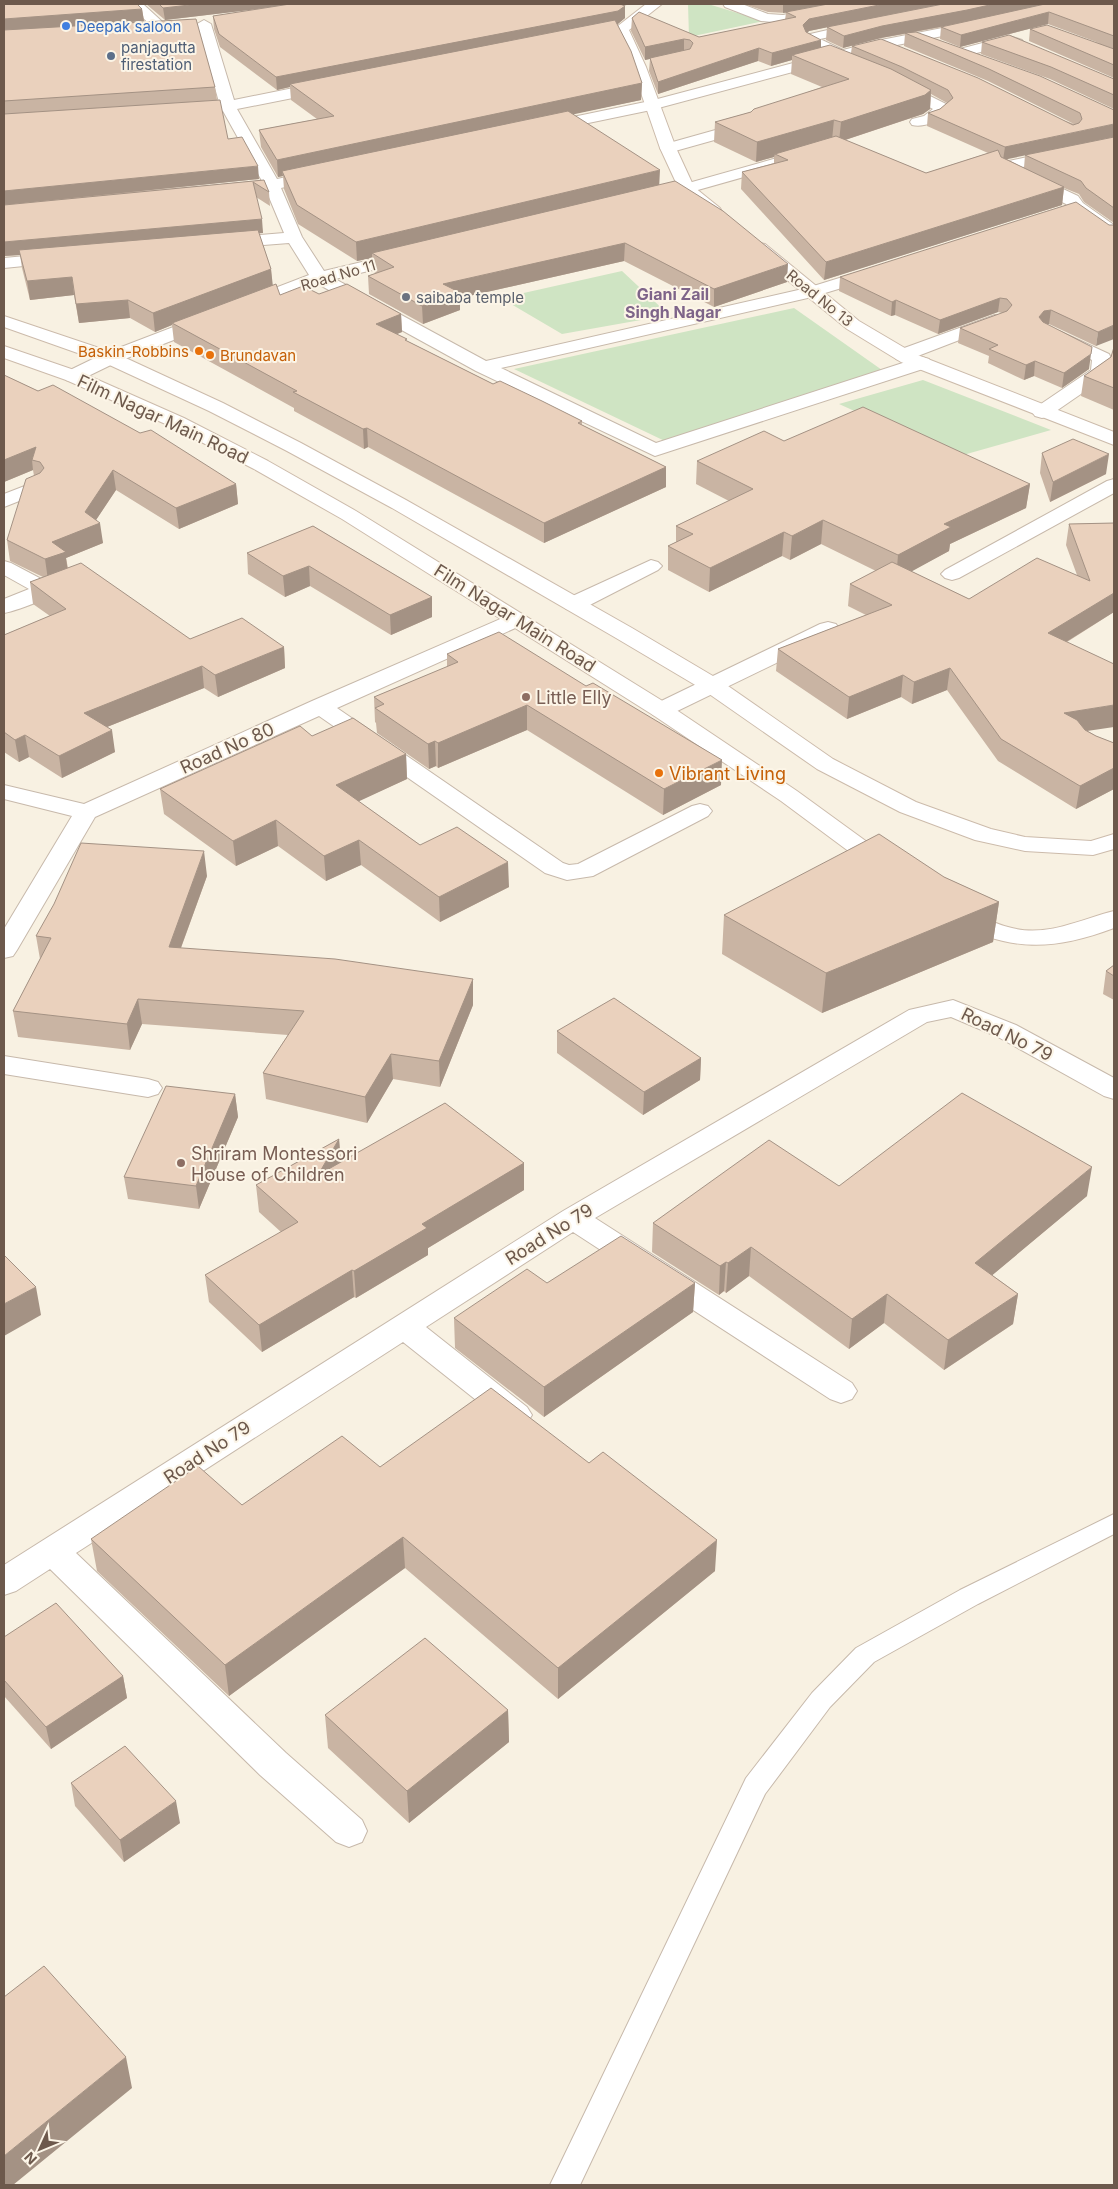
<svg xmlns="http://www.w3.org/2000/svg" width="1118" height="2189" viewBox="0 0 1118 2189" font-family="Inter,sans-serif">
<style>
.green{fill:#cfe4c3}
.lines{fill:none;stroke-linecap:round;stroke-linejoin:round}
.lane-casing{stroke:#c7b9ab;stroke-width:2}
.street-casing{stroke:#c7b9ab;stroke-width:2}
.secondary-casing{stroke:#ccbbab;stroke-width:2}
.lane{fill:#fff;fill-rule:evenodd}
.street{fill:#fff;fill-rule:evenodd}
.secondary{fill:#fff;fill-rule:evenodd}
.wall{fill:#c9b4a3;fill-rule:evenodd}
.shaded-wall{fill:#a49284}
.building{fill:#ead1bd;stroke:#a49284}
.shop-dot{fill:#3f7fe0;stroke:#fcf5e7;stroke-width:2}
.service-dot{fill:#5c6f8a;stroke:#fcf5e7;stroke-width:2}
.worship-dot{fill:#6b7280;stroke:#fcf5e7;stroke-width:2}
.food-dot{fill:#e8710a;stroke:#fcf5e7;stroke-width:2}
.education-dot{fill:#8d6e63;stroke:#fcf5e7;stroke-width:2}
.labels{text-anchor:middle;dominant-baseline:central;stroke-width:4;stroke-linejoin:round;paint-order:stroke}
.far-shop-label{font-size:15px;fill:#366cbe;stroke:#fcf5e7;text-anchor:start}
.far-service-label{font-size:15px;fill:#4e5e75;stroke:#fcf5e7;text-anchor:start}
.far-street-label{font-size:15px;fill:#6d594c;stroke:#fcf5e7}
.far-worship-label{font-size:15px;fill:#5b616d;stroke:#fcf5e7;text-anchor:start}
.far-food-label{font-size:15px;fill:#c56008;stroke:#fcf5e7;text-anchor:end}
.far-neighbourhood-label{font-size:16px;font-weight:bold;fill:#7e6489;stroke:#fcf5e7}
.street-label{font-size:18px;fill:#6d594c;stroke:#fcf5e7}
.education-label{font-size:18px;fill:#785e54;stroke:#fcf5e7;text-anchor:start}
.food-label{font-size:18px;fill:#c56008;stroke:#fcf5e7;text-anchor:start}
</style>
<rect width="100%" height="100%" fill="#f8f1e2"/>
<!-- green -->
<path class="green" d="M688,4H708L764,21L689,37Z
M622,271L669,315L562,334L501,298Z
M794,308L882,370L669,443L514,369Z
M923,380L1051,430L956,457L839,404Z"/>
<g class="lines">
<!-- lane casing -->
<g class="lane-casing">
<path id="lane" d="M1114,1514V1534L978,1604L874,1662L830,1707L765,1794L580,2185H550L746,1778L812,1693L856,1648L960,1590Z"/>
</g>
<!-- street casing -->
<g class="street-casing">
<path id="street" d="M128,4H143L168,27L166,30H156Z
M723,4H742L768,14L783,15L837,4H863L856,8L783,23L761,21L725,7Z
M204,20L211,24L234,100L328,81L333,83L336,86L333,89L328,91L237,109L277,179L320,170L326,172L328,175L326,178L281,188L302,237L324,271L408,251L414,252L417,256L414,260L335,279L486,361L807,288L875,267L881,268L884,272L881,276L812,297L501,368L656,443L915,359L922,357L929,359L931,363L929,367L655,456L476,371L318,284L117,362L80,380L73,382L66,380L64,376L66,372L103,354L309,275L289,243L226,248L220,247L217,243L220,239L226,238L284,233L266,190L229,194L223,192L221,189L223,186L262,181L223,111L205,110L202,107L205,104L219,102L197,24Z
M978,21L983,22L985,25L983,28L882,48L651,110L545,132L539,130L537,127L539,124L650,101L827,54L807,44L805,41L806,35L862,22L867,23L869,26L867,29L820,39L843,50L881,40Z
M1009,36L1022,40L1024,43L1022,46L1017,47L1008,45L961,57L956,56L954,53L956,50Z
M896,79L946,104L950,110C942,120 925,128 912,125L910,122L912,119L924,116L933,109L891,87L888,84L891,81Z
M744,122L750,124L752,127L750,130L668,153L662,151L660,148L662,145Z
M1114,138V148L1018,168L1078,196L1083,203L1114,225V238L1108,237L1071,211L1066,204L1000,172L998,169L1000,163Z
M777,158L783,160L785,163L783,166L659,201L653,199L651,196L653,193Z
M58,253L64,254L67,258L64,262L4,268V258Z
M995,315L1001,316L1004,320L1001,324L910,359L903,361L896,359L894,355L896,351Z
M1059,331L1109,354L1111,358L1109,372L1107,376L1049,416L1042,418L1035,416L1032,412L1035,408L1091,370L1092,360L1053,340L1050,336L1053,332Z
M1114,479V493L959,578L952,580L945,578L941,574L945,570L1107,481Z
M35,482L42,484L45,488L42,492L4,507V494Z
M651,560L658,562L662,566L658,570L582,609L574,610L566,609L563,604L566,599Z
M4,561L11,563L47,582L67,575L74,577L78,581C72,590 17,611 4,613V599L29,589L4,575Z
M514,613L522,615L525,620L522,625L337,708L563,863L569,865L578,864L692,806L700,804L708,806L712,811L708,816L593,876L567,880L545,873L319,716L95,817L17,950L13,956L4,958V929L72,816L4,799V785L84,804L312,701Z
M828,622L836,624L839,629L836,634L669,715L661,717L653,715L650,710L653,705L820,624Z
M953,1000L1016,1025L1114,1078V1099L1104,1096L998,1037L951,1017L927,1022L595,1218L852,1383L857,1391L852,1399L841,1403L830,1399L573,1232L426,1327L527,1407L532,1415L527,1423L516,1427L505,1423L403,1342L76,1553L286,1753L362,1820L367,1831L362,1842L349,1847L336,1842L260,1775L50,1569L16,1591L4,1595V1565L563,1211L909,1010Z
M4,1056L148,1079L158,1082L162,1088L158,1094L148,1097L4,1074Z"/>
</g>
<!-- secondary casing -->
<g class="secondary-casing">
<path id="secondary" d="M646,4H662L629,30L646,67L676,148L694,187L720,208L722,212L720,216H708L679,189L660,148L632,67L614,29Z
M759,243L765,244L859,321L915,354L1114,432V445L901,362L847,329L753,252L750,248L753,244Z
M4,316L117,354L223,403L301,443L406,500L632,628L718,679L833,759L916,802L991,829L1025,837L1091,841L1114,834V849L1093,855L1025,851L975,840L900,812L817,769L702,689L616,638L392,508L287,451L209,411L103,362L4,327Z
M4,346L80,372L184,418L268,461L356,511L669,705L797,791L896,863L899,868L896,873L887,875L878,873L781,801L653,715L342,519L254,469L170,426L66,380L4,358Z
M961,908C977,912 991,923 1008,927C1046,938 1078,920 1114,911V928C1053,951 1010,952 952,921L948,916L952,911Z"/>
</g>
<!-- lane -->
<use href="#lane" class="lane"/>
<!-- street -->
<use href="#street" class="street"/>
<!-- secondary -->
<use href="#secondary" class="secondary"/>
</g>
<!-- wall -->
<path class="wall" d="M4,4L142,9L144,21L91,25L215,87L217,100L228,139L259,179L132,192L264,180L269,192L270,206L256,197L263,233H259L271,269L272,285L280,295L319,294L401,314L402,332L397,334L407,341L493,384L582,421V425L666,467V487L544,543L368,447L364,449L294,411V408L174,342L172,325L155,332L130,318L79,323L74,295L30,300L22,268L20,255L4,256Z
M146,4H629L624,6L625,18L617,24L642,83L641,100L572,114L659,185L787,282L714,307L624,261L460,298V310L423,324L369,294L368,276L376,273L372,271V258L357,261L298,224L284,189L283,176L278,177L261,147L259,130L317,119L291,100L290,87L277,90L220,47L214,29L213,16L265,8L165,20Z
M744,4H1114V78L1029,41L1030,29L1099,43L1048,24L960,47L940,39L941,27L948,26L915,32L1114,110L1007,159L1024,168L1025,155L1114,137V223L1084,202L1079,194L1064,188L1062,205L824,280L741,189L742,172L774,163V157L756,162L714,142L715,122L751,112L822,87L791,74L792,60L771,66L758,61L658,94L649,71L650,59L645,60L631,31L632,18L699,37L785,20L786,13L768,12ZM827,27L826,40L843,48L881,38L905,34L904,46L988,81L1074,124L852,46L851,53L821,47L807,33L809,31ZM931,94L947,103L940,109L928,113L927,126L988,153L926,173L845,140L923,114L930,109Z
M982,42L1114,79V109L1050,79L981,54Z
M1109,225H1114L1096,346L1049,324H1047L1089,369L1062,388L1034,376L1024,380L988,363L989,356L958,343L960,328L1002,313L998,312L938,334L895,315L891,316L839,291L840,277Z
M1114,347V410L1081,396L1084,376L1111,357Z
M4,375L38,391L140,433L236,484L238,504L179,529L116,490L96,520L103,543L66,558L68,568L190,639L284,647L285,668L218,697L204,688L107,727L115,752L62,778L29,757L19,762L4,752V635L50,616L33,604L30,582L43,577L10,561L7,540L34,476L33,470L4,482Z
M784,441L1030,484L1026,508L950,544L949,551L911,571L969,599L1077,575L1066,545L1069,524L1114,523V612L1067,642L1088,731L1096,736L1114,743V789L1076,809L998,761L947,690L912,704L901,697L847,719L776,671L778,649L866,615L848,606L850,584L876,571L821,544L790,560L782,556L709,592L668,570V546L676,542V526L729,501L696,484L697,461Z
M1042,453L1106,474L1050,502L1040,473Z
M313,526L432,597V617L391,635L310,586L285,597L248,574L247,553Z
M447,654L586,686L721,785L663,815L527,730L438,768L436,766L429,769L377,733L376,723L375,722L374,697L447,667Z
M312,736L406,754L407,779L358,801L420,845L509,887L440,922L361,865L326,881L278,846L236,866L164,814L160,789Z
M207,876L181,948L473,979V1005L440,1087L393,1079L367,1123L266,1099L263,1073L288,1035L142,1024L130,1050L18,1037L13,1011L40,959L36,936Z
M944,877L999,902L993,942L822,1013L722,954L724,915Z
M1114,965V1000L1103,994L1106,971Z
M557,1031L701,1058L700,1080L643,1115L557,1053Z
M235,1094L238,1117L199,1209L128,1199L124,1177Z
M339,1139L341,1162L524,1163V1190L428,1248V1255L356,1298L354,1297L262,1352L209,1302L205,1275L281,1232L259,1212L256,1185Z
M839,1186L1087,1196L992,1275L1018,1294L1013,1324L944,1370L884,1323L849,1349L749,1276L726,1293L724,1291L719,1295L652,1252L653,1223Z
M695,1283L693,1312L544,1417L455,1348L454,1318Z
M380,1467L715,1571L558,1699L405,1568L229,1696L97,1571L91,1539L242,1505Z
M4,1637L123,1676L127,1698L51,1749L4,1696Z
M508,1710L509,1742L409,1823L328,1748L325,1715Z
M71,1783L180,1823L124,1862L75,1806Z"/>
<!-- shaded-wall -->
<path class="shaded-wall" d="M198,4H293V5L165,20L163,8Z
M783,4H829L783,13Z
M884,4H943L809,31L802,38L803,25L809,19Z
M994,4H1046L966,22L881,38L843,48L844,36L882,26Z
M625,6V18L618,24L294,86L290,84V87L277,90L276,77Z
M142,9L144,21L4,31V32V19Z
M1049,12L1048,24L960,47L961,35Z
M684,39V51L645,60V47Z
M821,40V53L792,55V60L771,66L772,53Z
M759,48L758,61L658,94V82Z
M642,83L641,100L284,176L282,171L283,176L278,177L277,160Z
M931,90L930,109L923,114L839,142L841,122Z
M834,120L832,140L775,154L774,157L756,162L757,142Z
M1114,124V137L1003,160L1005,147Z
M258,166L259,179L4,205V206V191Z
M660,170L659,189L372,253V258L357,261L356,242Z
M1064,187L1062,205L824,280L826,262Z
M262,219L263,233L20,255L19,250L20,255L4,256V242Z
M625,243L624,261L460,298V310L423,324L422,306L443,284Z
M788,264L787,282L714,307V289Z
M271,269L273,287L172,323V325L155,332L153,313Z
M72,277L74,295L30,300L27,281Z
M1000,298L998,312L938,334L940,320Z
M128,300L130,318L79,323L76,304Z
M896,300L895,315L891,316L892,302Z
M1051,310L1049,324L1042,325L1039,317L1044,311Z
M401,314L402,332L377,342L376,324Z
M1114,325V339L1096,346L1098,332Z
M1091,354L1089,369L1062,388L1064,373Z
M1035,361L1034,376L1024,380L1026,365Z
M367,428L368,447L364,449L363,429Z
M36,447L32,460L33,470L4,482V460Z
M1109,454L1106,474L1050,502L1053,482Z
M666,467V487L544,543V523Z
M113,470L116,490L92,526L100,523L103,543L66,558L68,573L48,580L45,559L52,542L85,512Z
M236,484L238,504L179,529L176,508Z
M1030,484L1026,508L950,544L949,551L896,580L898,555L944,524Z
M823,520L821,544L790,560L792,536Z
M784,532L782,556L709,592L710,568Z
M309,566L310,586L285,597L283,576Z
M1114,593V612L1045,655L1048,633Z
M432,597V617L391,635L390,615Z
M284,647L285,668L218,697L215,675Z
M202,666L204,688L87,735L84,713Z
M950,668L947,690L912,704L914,682Z
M903,675L901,697L847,719L849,697Z
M527,705V730L438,768V743Z
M1114,705V727L1060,735L1064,713Z
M112,730L115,752L62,778L59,756Z
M25,735L29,757L19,762L15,740Z
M435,741L436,766L429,769L428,744Z
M406,754L407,779L338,811L336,785Z
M722,760L721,785L663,815L664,789Z
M1114,768V789L1076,809L1080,786Z
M276,820L278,846L236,866L233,841Z
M359,840L361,865L326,881L324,856Z
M204,851L207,876L172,972L169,947Z
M508,862L509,887L440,922L439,897Z
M999,902L993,942L822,1013L826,973Z
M473,979V1005L440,1087L439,1061Z
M138,999L142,1024L130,1050L127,1024Z
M391,1054L393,1079L367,1123L365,1097Z
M701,1058L700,1080L643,1115L644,1092Z
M235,1094L238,1117L199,1209L196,1186Z
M339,1139L341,1166L318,1175Z
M524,1163V1190L428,1248V1255L356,1298L354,1271L422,1224Z
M1092,1167L1087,1196L971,1293L975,1263Z
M751,1247L749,1276L726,1293L728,1263Z
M726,1262L724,1291L719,1295L720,1266Z
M352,1270L354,1297L262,1352L259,1325Z
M695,1283L693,1312L544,1417V1387Z
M36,1287L41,1315L4,1336V1304Z
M887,1294L884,1323L849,1349L852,1319Z
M1018,1294L1013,1324L944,1370L948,1340Z
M403,1537L405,1568L229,1696L225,1665Z
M717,1540L715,1571L558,1699V1668Z
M123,1676L127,1698L51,1749L46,1727Z
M508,1710L509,1742L409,1823L407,1791Z
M176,1801L180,1823L124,1862L120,1840Z
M126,2057L132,2088L13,2185H4V2156Z"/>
<!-- building -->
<path class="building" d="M4,4H137L142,9L4,19Z
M159,4H198L163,8Z
M290,4H620L625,6L618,11L276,77L219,34L213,16Z
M828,4H884L809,19L803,25L806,32L821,40L772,53L759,48L658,82L650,58L690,49L693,43L690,40L684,39L645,47L632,18L639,12L699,37L796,17L786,12Z
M943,4H994L967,10L882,26L844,36L827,27Z
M1045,4H1114V36L1049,12L961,35L941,27Z
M196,19L215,87L4,101V30Z
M615,20L631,51L642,83L277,160L259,130L334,116L290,84Z
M1047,25L1114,49V65L1030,29Z
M916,32L1040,76L1114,110V124L1005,147L928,113L940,109L953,98L948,90L902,67L852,46L881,39L978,78L1073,125L1079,123L1082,119L1080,113L989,69L905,33Z
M1009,35L1114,79V95L1051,67L982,42Z
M830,45L891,69L931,90L925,95L841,122L834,120L757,142L715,122L751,112L754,109L849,79L792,55Z
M220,100L228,139L242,137L258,166L4,191V114Z
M568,111L660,170L356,242L297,205L282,171Z
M836,136L926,173L998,150L1001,157L1064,187L826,262L742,172L788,160L775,154Z
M1114,137V208L1086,188L1081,181L1025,155Z
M264,180L269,192L253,182L262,219L4,242V205Z
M675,181L723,211L788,264L714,289L625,243L443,284L459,292L422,306L368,276L394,267L372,253Z
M1076,202L1109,225H1114V325L1098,332L1051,310L1044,311L1039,317L1043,322L1092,347L1091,354L1064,373L1035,361L1026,365L989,349L998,345L960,328L1007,311L1012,305L1007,299L1000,298L940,320L896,300L892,302L840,277Z
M258,230L271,269L153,313L128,300L76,304L72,277L27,281L19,250Z
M276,284L280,295L303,286L319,294L347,284L401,314L376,324L407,339L405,340L493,384L500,381L542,401L582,421L578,423L666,467L544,523L367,428L363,429L293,392L297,391L172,323Z
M1114,347V388L1084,376L1111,357Z
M4,375L38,391L53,385L140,433L151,430L236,484L176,508L113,470L85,512L100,523L52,542L66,552L45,559L7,540L26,479L40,473L44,468L40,462L32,460L36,447L4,460Z
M863,407L1030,484L944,524L951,527L898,555L823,520L792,536L784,532L710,568L668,546L693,534L676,526L753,489L697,461L764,431L784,441Z
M1073,439L1109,454L1053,482L1042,453Z
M1114,523V593L1048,633L1114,664V705L1064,713L1077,720L1085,730L1096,736L1114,743V768L1080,786L1001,739L950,668L914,682L903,675L849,697L778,649L892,605L850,584L892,562L969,599L1037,558L1090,581L1069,524Z
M313,526L432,597L390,615L309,566L283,576L247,553Z
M81,563L190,639L242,618L284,647L215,675L202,666L84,713L112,730L59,756L25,735L15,740L4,732V635L66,609L30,582Z
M499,632L586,686L593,683L722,760L664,789L527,705L438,743L435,741L428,744L375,708L384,704L374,697L458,662L447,654Z
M353,718L406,754L336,785L420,845L457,827L508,862L439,897L359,840L324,856L276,820L233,841L160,789L300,726L312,736Z
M879,834L944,877L999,902L826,973L724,915Z
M81,843L204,851L169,947L335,959L473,979L439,1061L391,1054L365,1097L263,1073L304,1011L138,999L127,1024L13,1011L51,938L36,936L54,904Z
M1114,965V976L1106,971Z
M614,998L701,1058L644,1092L557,1031Z
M166,1086L235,1094L196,1186L124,1177Z
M962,1093L1092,1167L975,1263L1018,1294L948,1340L887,1294L852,1319L751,1247L728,1263L726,1262L720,1266L653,1223L769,1140L839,1186Z
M445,1103L524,1163L422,1224L427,1228L354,1271L352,1270L259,1325L205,1275L298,1222L256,1185L339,1139L318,1175Z
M621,1236L695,1283L544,1387L454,1318L527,1269L547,1283Z
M4,1255L36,1287L4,1304Z
M491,1388L589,1463L603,1452L717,1540L558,1668L403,1537L225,1665L91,1539L198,1466L242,1505L342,1436L380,1467Z
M56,1603L123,1676L46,1727L4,1680V1637Z
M425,1638L508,1710L407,1791L325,1715Z
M125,1746L176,1801L120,1840L71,1783Z
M44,1966L126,2057L4,2156V1997Z"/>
<!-- markers -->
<circle class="shop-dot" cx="66" cy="26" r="5"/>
<circle class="service-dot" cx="111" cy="56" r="5"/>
<circle class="worship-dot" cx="406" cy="297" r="5"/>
<g class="food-dot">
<circle cx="199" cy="351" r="5"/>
<circle cx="210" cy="355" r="5"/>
<circle cx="659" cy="773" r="5"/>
</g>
<g class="education-dot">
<circle cx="526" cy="697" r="5"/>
<circle cx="181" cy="1163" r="5"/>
</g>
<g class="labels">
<!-- far-shop labels -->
<g class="far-shop-label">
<text x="76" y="26">Deepak saloon</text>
</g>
<!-- far-service labels -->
<g class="far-service-label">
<text x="121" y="47">panjagutta<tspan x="121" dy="17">firestation</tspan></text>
</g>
<!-- far-street labels -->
<g class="far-street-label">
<text transform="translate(338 275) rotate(-16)">Road No 11</text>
<text transform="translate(820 298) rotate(39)">Road No 13</text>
</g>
<!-- far-worship labels -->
<g class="far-worship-label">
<text x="416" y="297">saibaba temple</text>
</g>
<!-- far-food labels -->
<g class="far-food-label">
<text x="189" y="351">Baskin-Robbins</text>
<text x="220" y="355" text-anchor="start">Brundavan</text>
</g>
<!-- far-neighbourhood labels -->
<g class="far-neighbourhood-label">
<text x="673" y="294">Giani Zail<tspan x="673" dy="18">Singh Nagar</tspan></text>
</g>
<!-- street labels -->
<g class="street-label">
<text transform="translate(163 419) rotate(25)">Film Nagar Main Road</text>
<text transform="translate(515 618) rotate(32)">Film Nagar Main Road</text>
<text transform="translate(227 748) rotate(-24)">Road No 80</text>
<text transform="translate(1007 1034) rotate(26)">Road No 79</text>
<text transform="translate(549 1234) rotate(-32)">Road No 79</text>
<text transform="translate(207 1452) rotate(-33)">Road No 79</text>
</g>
<!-- education labels -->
<g class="education-label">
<text x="536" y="697">Little Elly</text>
<text x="191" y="1153">Shriram Montessori<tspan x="191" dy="21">House of Children</tspan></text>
</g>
<!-- food labels -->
<g class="food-label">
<text x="669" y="773">Vibrant Living</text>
</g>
</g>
<!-- border -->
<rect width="1118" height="2189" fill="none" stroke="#6d594c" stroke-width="10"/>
<!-- north arrow -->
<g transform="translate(40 2149) rotate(226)" stroke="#fcf5e7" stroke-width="4" paint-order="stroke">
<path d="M0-4L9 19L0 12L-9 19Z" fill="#6d594c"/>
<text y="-8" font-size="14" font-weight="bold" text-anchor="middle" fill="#6d594c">N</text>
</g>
</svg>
